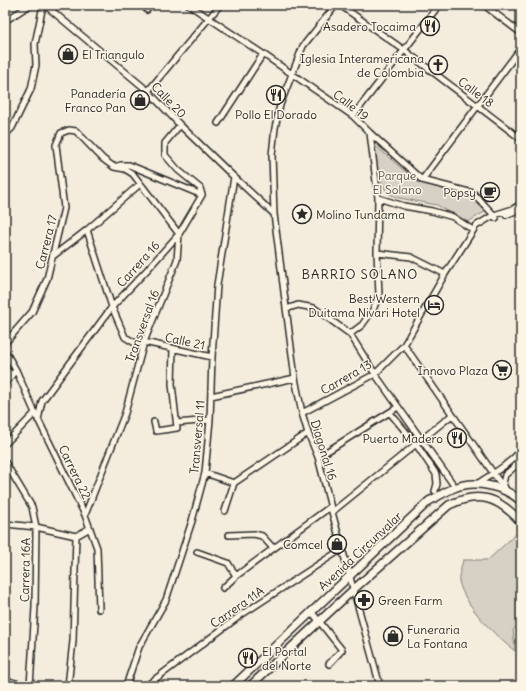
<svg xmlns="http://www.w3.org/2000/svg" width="526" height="691" viewBox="0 0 526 691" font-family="Delius,sans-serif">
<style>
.green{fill:#d6d1c4;stroke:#807e78}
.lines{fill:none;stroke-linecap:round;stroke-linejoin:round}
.minor-casing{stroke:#2b2b2b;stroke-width:8}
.secondary-casing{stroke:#2b2b2b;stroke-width:10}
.minor{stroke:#fcf5e5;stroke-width:5}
.secondary{stroke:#fcf5e5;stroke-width:7}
.labels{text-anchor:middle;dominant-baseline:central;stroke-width:3;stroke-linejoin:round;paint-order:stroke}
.poi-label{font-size:12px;fill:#2b2b2b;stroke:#fcf5e5;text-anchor:end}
.street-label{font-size:12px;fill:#2b2b2b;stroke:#fcf5e5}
.park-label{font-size:12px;fill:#565451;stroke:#fcf5e5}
.neighbourhood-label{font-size:13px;letter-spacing:1px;fill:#2b2b2b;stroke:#fcf5e5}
</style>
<rect width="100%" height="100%" fill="#f4edde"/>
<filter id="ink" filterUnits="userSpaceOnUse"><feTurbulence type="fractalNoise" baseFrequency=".025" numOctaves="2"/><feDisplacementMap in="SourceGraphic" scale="8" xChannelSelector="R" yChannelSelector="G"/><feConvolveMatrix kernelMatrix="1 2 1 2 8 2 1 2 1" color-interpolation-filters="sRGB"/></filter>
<g filter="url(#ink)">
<!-- green -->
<path class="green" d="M377,147L416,181L470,197L486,211L468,222L437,205L399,198L387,193L378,174L373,150Z
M518,532L521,536V623L513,630L515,651C496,637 464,605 459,581C458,575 462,566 463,560H488Z"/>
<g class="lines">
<!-- minor casing -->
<g class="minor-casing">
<path id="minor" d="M45,5L148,91L180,125L234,177L274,214
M143,5L147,10
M189,5L263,54L353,116L370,133L422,180L473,193L493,214L496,218
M336,5L303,46L280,105L275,128L272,155L274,214L295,378L302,413L308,433L318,457L332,512L380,686
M340,5L404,50L521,139
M484,5L521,33
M5,21L30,5
M148,91L220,5
M353,116L439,5
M218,123L263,54
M5,135L12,128L31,89L36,65L35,44L43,5
M422,180L521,48
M378,198L404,206L432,211L453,217L473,230
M506,215L521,209
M87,230L112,307L125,337L135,343L144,342L212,357
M377,253L411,257L445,274
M53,256L87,230L140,184
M286,309L298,305L314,308L350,334L375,374L455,487
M350,334L362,325L373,310L379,294L377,253L378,198L370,133
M5,343L32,312L47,279L64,208L56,145L61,133L69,130L76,131L103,159L114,167L121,165H129L202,195
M404,345L505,490
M5,351L16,370L35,413L85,515L97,548L99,609
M5,369L12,375
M5,384L16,370
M211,396L295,378
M302,413L375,374L404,345L445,274L476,226L494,215L513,209L521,204
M390,413L416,444L436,474L437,484L435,491
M38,420L42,401L112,307L146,271L179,234L202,195L200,188L178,170L165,155V143L180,125
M154,422L156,431L177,428L172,384L173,348
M177,423L210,420
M5,444L35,413
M318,457L398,407
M5,462L32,507L36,527L35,607L30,686
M205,473L234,483
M234,483L308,433
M477,484C492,474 509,465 521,450
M505,488L503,483L505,475L521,461
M225,511L234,483
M332,512L452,415
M85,515L125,413L144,342L177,260L179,234L133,174L125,169L114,167
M5,524L36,527L76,536
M229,535L254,534L262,536L273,548
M76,536L90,528
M197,552L228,563L236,576L223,588
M236,576L330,507
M311,611L342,650L329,664
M5,680L27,686
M68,686L73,641L76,536
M126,686L139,647L166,600L192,521L205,473L210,420L212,357L217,285L234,177
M146,686L241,615L342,549"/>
</g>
<!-- secondary casing -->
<g class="secondary-casing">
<path id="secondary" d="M233,686L429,501C437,497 445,492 454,488C475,479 504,486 521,501
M250,686L354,589L449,505C480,490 499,498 521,522"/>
</g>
<!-- minor -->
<use href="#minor" class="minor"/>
<!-- secondary -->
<use href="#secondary" class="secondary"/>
</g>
</g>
<!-- icons -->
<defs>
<g id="restaurant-ring" transform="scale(1)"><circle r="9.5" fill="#fcf5e5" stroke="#2b2b2b" stroke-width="1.5"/><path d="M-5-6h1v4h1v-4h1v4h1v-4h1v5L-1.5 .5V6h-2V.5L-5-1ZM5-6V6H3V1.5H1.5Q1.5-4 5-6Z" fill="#2b2b2b"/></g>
<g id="shop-ring" transform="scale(1)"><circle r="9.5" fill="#fcf5e5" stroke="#2b2b2b" stroke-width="1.5"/><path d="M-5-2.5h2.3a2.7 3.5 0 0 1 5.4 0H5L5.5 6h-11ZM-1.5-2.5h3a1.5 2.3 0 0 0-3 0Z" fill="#2b2b2b"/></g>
<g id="church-ring" transform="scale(1)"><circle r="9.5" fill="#fcf5e5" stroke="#2b2b2b" stroke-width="1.5"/><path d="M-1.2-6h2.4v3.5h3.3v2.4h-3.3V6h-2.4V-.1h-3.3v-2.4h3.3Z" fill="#2b2b2b"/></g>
<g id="cafe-ring" transform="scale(1)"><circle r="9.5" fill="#fcf5e5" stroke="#2b2b2b" stroke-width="1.5"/><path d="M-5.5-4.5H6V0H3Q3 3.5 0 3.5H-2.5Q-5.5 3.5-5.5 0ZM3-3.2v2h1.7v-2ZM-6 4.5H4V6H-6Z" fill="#2b2b2b"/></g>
<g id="sight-ring" transform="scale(1)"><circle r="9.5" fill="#fcf5e5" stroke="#2b2b2b" stroke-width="1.5"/><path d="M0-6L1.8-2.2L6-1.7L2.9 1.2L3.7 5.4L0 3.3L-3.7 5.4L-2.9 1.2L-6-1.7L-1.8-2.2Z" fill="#2b2b2b"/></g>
<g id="hotel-ring" transform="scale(1)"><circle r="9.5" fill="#fcf5e5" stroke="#2b2b2b" stroke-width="1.5"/><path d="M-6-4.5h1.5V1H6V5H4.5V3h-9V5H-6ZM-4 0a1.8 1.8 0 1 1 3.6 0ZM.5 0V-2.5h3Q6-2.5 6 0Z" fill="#2b2b2b"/></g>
<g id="supermarket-ring" transform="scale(1)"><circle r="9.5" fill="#fcf5e5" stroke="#2b2b2b" stroke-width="1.5"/><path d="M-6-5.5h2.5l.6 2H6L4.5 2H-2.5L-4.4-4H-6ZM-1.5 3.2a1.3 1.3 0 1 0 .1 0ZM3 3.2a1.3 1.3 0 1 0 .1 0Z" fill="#2b2b2b"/></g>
<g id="pharmacy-ring" transform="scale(1)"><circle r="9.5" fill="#fcf5e5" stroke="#2b2b2b" stroke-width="1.5"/><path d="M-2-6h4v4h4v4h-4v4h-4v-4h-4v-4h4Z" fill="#2b2b2b"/></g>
</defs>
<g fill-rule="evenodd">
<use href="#restaurant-ring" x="430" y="26"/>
<use href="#shop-ring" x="68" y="54"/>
<use href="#church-ring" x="438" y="65"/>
<use href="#restaurant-ring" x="276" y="95"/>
<use href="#shop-ring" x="140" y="100"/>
<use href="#cafe-ring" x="490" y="192"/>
<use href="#sight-ring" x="302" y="214"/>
<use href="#hotel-ring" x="434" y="305"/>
<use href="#supermarket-ring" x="502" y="370"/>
<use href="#restaurant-ring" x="457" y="438"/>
<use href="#shop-ring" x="337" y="544"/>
<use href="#pharmacy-ring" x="364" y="600"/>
<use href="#shop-ring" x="393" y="636"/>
<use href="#restaurant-ring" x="248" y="658"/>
</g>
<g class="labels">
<!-- poi labels -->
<g class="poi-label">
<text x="416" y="26">Asadero Tocaima</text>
<text x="82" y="54" text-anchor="start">El Triangulo</text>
<text x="424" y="58">Iglesia Interamericana<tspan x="424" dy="14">de Colombia</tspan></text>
<text x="126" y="93">Panadería<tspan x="126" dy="14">Franco Pan</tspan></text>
<text x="276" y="114" text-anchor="middle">Pollo El Dorado</text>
<text x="476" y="192">Popsy</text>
<text x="316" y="214" text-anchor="start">Molino Tundama</text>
<text x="420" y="298">Best Western<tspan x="420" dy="14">Duitama Nivari Hotel</tspan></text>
<text x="488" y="370">Innovo Plaza</text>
<text x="443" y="438">Puerto Madero</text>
<text x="323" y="544">Comcel</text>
<text x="378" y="600" text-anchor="start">Green Farm</text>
<text x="407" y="629" text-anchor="start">Funeraria<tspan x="407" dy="14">La Fontana</tspan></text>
<text x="262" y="651" text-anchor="start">El Portal<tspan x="262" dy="14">del Norte</tspan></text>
</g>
<!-- street labels -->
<g class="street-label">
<text transform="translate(476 92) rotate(37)">Calle 18</text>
<text transform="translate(169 100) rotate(46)">Calle 20</text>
<text transform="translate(351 105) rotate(38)">Calle 19</text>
<text transform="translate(46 242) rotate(-76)">Carrera 17</text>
<text transform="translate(138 264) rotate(-48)">Carrera 16</text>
<text transform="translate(142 326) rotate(-70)">Transversal 16</text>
<text transform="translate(185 341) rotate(12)">Calle 21</text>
<text transform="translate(346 377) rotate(-30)">Carrera 13</text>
<text transform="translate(197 437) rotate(-85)">Transversal 11</text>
<text transform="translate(324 450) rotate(73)">Diagonal 16</text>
<text transform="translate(75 472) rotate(64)">Carrera 22</text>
<text transform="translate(360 551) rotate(-43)">Avenida Circunvalar</text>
<text transform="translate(25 570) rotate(-89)">Carrera 16A</text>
<text transform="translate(237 607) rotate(-35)">Carrera 11A</text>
</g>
<!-- park labels -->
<g class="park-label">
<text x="397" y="175">Parque<tspan x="397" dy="14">El Solano</tspan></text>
</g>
<!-- neighbourhood labels -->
<g class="neighbourhood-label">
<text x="360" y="274">BARRIO SOLANO</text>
</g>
</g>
<!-- margin -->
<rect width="526" height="691" fill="none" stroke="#fcf5e5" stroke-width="20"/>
<rect x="10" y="10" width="506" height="671" fill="none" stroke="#2b2b2b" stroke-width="1.5" filter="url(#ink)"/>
</svg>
